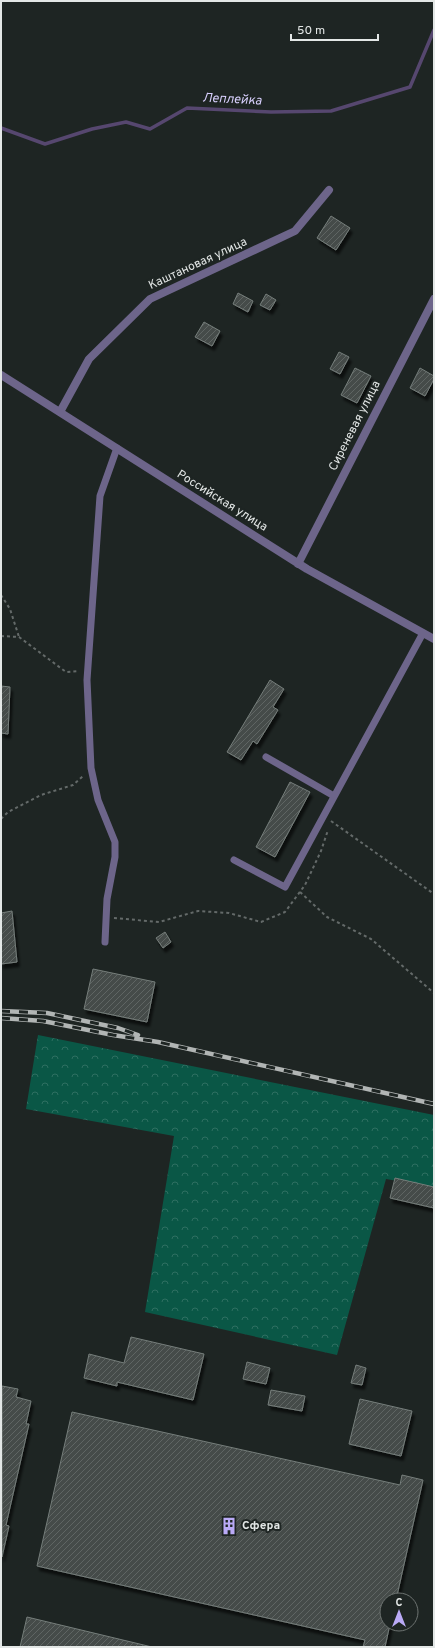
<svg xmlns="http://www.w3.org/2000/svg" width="435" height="1648" viewBox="0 0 435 1648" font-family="Overpass,sans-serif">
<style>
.forest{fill:url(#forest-crowns)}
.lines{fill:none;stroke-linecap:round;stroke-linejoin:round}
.stream{stroke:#56476f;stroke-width:3.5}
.building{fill:url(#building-hatch);stroke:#767e7b;filter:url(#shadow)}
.path{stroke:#646a69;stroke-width:2;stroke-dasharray:3 3;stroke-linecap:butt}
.lane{stroke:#6d658a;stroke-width:7}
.street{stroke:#6d658a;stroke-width:8}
.rail-casing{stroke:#b1b5b4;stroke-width:4.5}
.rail{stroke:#1e2523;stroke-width:3;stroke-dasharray:9;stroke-linecap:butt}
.labels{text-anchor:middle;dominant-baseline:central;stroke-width:4;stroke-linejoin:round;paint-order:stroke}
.street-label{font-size:12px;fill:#e3e7e6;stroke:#1e2523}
.poi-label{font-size:12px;font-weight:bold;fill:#e3e7e6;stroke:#1e2523;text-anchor:start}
.water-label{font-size:13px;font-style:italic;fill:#d7cffc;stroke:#1e2523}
</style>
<defs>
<pattern id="forest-crowns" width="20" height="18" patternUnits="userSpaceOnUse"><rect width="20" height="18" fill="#0a5746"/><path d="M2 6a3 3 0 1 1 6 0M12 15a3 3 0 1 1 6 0" fill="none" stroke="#2e6f61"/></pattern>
<pattern id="building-hatch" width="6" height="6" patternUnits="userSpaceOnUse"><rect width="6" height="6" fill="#444b49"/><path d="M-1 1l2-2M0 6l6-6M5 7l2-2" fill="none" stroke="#5f6563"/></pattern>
<filter id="shadow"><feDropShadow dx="2.5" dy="4.5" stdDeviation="1" flood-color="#0009"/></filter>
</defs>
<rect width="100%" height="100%" fill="#1e2523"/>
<!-- forest -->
<path class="forest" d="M38,1035L434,1115V1187L386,1179L337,1355L145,1312L174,1136L26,1109Z"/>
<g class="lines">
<!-- stream -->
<path class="stream" d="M1,128L45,144L92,129L126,122L150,129L187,108L271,112L331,111L410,87L434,30"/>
</g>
<!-- building -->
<path class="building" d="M331,216L350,228L336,250L317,238Z
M238,293L253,301L248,312L233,304Z
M266,294L276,300L270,310L260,305Z
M204,322L220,331L212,346L195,337Z
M339,352L349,357L340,374L330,369Z
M355,368L371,376L357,403L341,395Z
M420,368L434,376V379L425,396L410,388Z
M270,680L284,689L273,707L278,710L257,744L253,741L241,760L227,752Z
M1,686L10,687L8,734L1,733Z
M290,782L310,792L275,857L256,847Z
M12,911L17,962L1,964V913Z
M165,932L171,942L163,948L156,938Z
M93,969L155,982L147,1022L84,1009Z
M395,1178L434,1187V1208L390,1198Z
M131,1337L204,1354L193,1400L117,1382V1386L84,1378L89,1354L124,1363Z
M247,1362L270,1368L266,1384L243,1379Z
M356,1365L366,1368L362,1385L351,1383Z
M2,1386L18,1389L16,1397L31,1401L26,1424H29L6,1525L9,1526L2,1557Z
M271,1390L305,1396L302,1411L268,1405Z
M360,1399L412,1411L401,1456L349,1444Z
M72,1412L400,1485L402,1475L423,1480L396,1600H387V1624H390L385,1647H363L365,1640L37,1566Z
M27,1617L152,1647H20Z"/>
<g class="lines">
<!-- path -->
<path class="path" d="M1,595L10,609L19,637
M1,636L19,637L66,672L78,671
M1,819L8,812L41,795L73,785L83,776
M331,821L434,894
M300,892L327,917L371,939L434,993
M114,918L159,922L198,911L229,913L261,922L285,912L305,885L321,851L328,830"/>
<!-- lane -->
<path class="lane" d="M266,757L334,796
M234,860L285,887L423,633
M105,942L107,899L115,857V842L98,800L91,768L87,680L100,496L117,448"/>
<!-- street -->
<path class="street" d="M1,375L307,569L434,639
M60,412L89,359L150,299L295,231L329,190
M298,564L434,299"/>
<!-- rail casing -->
<g class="rail-casing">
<path id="rail" d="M1,1011L47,1013L118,1028L138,1035
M1,1018L43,1021L113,1035L158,1042L434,1104"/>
</g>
<!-- rail -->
<use href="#rail" class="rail"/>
</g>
<!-- icons -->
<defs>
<g id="building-bare" transform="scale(1.38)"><path d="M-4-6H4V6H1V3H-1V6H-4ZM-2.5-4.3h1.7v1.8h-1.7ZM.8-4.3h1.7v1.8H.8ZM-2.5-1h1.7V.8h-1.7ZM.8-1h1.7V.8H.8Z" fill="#baaaf6" stroke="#1e2523" stroke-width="2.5" paint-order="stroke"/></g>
</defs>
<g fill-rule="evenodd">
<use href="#building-bare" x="229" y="1526"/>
</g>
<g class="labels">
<!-- street labels -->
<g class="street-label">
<text transform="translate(198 264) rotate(-25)">Каштановая улица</text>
<text transform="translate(355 426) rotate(-63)">Сиреневая улица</text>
<text transform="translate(222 501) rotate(32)">Российская улица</text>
</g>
<!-- poi labels -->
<g class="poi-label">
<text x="242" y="1526">Сфера</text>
</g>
<!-- water labels -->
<g class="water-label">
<text transform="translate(232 100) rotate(3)">Леплейка</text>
</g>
</g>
<!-- border -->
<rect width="435" height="1648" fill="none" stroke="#e3e7e6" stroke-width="4"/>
<!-- north arrow -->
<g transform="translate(399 1612)"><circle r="19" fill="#1e2523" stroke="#6d7371"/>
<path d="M0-3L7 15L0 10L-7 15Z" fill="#baaaf6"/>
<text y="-6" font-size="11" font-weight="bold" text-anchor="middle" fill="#e3e7e6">С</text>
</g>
<!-- scale -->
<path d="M291 34v6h87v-6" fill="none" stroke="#e3e7e6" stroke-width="2"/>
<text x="297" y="34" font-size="12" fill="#e3e7e6" stroke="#1e2523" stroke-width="3" paint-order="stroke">50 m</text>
</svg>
